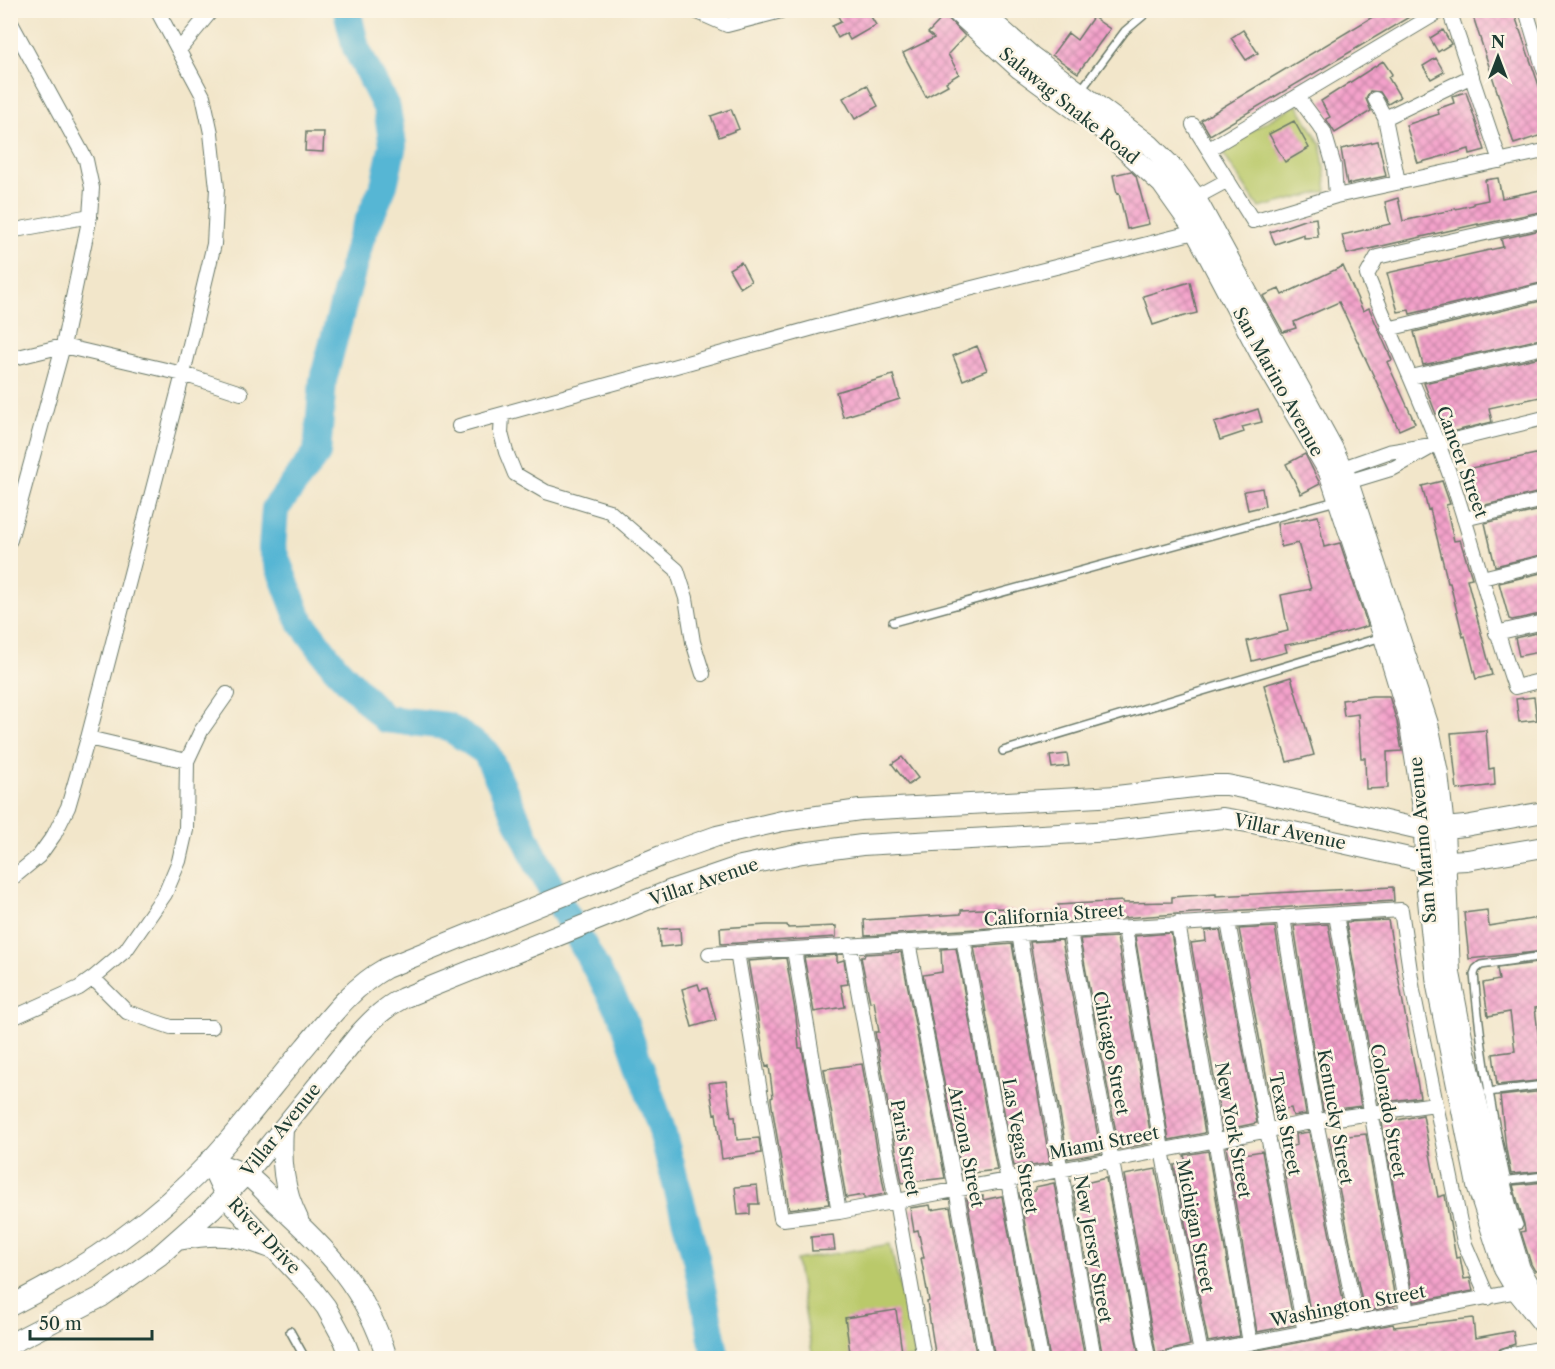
<svg xmlns="http://www.w3.org/2000/svg" width="1555" height="1369" viewBox="0 0 1555 1369" font-family="'Libre Caslon Text',serif">
<style>
.green{fill:#bac96b;stroke:#6c8350;stroke-width:1.5}
.lines{fill:none;stroke-linecap:round;stroke-linejoin:round}
.river{stroke:#56b6d4;stroke-width:28}
.building{fill:url(#building-cross-hatch)}
.lane-casing{stroke:#697868;stroke-width:10}
.street-casing{stroke:#697868;stroke-width:16}
.secondary-casing{stroke:#697868;stroke-width:22}
.lane{stroke:#fff;stroke-width:7}
.street{stroke:#fff;stroke-width:14}
.secondary{stroke:#fff;stroke-width:20}
.labels{text-anchor:middle;dominant-baseline:central;stroke-width:5;stroke-linejoin:round;paint-order:stroke}
.street-label{font-size:18px;fill:#1f3d34;stroke:#fcf5e5}
</style>
<defs>
<pattern id="building-cross-hatch" width="8" height="8" patternUnits="userSpaceOnUse" patternTransform="scale(1.5)"><rect width="8" height="8" fill="#f4a2cb"/><path d="M0 0l8 8M0 8l8-8" fill="none" stroke="#c585a6"/></pattern>
</defs>
<rect width="100%" height="100%" fill="#fcf5e5"/>
<filter id="ink" filterUnits="userSpaceOnUse"><feTurbulence type="fractalNoise" baseFrequency=".0167" numOctaves="2"/><feDisplacementMap in="SourceGraphic" scale="12" xChannelSelector="R" yChannelSelector="G"/><feConvolveMatrix kernelMatrix="1 2 1 2 8 2 1 2 1" color-interpolation-filters="sRGB"/></filter>
<filter id="wash" filterUnits="userSpaceOnUse"><feTurbulence type="fractalNoise" baseFrequency=".008" numOctaves="4" result="noise"/><feDisplacementMap in="SourceGraphic" scale="24" xChannelSelector="R" yChannelSelector="G"/><feGaussianBlur stdDeviation="1.35" result="paint"/><feColorMatrix in="noise" values="0 0 0 0 0 0 0 0 0 0 0 0 0 0 0 0 0 1.4 0 .05"/><feComposite in="paint" operator="in"/></filter>
<g filter="url(#wash)">
<rect width="100%" height="100%" fill="#f2e6ca"/>
<!-- green -->
<path class="green" d="M1297,104L1321,145L1327,191L1259,208L1220,149Z
M890,1244L916,1358H813L796,1260Z"/>
<g class="lines">
<!-- river -->
<path class="river" d="M347,10L356,48L387,109L393,145L384,185L361,238L323,380L317,453L275,509L272,548L299,619L335,667L385,719L447,726L486,752L539,866L622,1015L660,1124L696,1258L716,1358"/>
</g>
<g id="blocks">
<!-- building -->
<path class="building" d="M835,10H867L876,25L850,40L846,33L838,38L832,26L841,22Z
M1384,10H1421L1210,135L1201,120Z
M1471,10H1513L1545,103V134L1514,144Z
M945,15L965,36L948,54L959,74L946,82L948,85L926,97L903,53L934,38L928,33Z
M1093,17L1110,29L1078,73L1052,55L1068,33L1077,40Z
M1243,30L1258,53L1246,60L1231,38Z
M1443,30L1451,44L1438,52L1430,38Z
M1436,58L1444,72L1431,79L1423,66Z
M1383,61L1392,74L1388,77L1400,97L1388,104L1380,92L1370,91L1366,99L1371,111L1335,133L1326,119L1330,117L1321,101Z
M867,85L878,106L855,119L843,98Z
M1466,92L1485,150L1470,154L1469,149L1418,163L1406,125L1439,114L1437,109L1454,103L1452,96Z
M731,109L739,129L719,137L711,116Z
M1294,121L1309,148L1285,162L1269,134Z
M306,132H324L323,152L305,151Z
M1378,141L1386,176L1347,184L1341,149Z
M1131,171L1136,176L1149,224L1127,229L1119,193L1117,194L1113,175Z
M1498,178L1502,198L1545,189V211L1478,225V224L1347,254L1342,235L1390,224L1385,202L1398,198L1403,221L1473,205V203L1488,200L1485,180Z
M1316,218L1318,237L1304,238V234L1275,244L1270,232L1304,220Z
M1545,229V282L1410,314L1409,310L1398,312L1387,273L1503,247L1501,239Z
M741,262L751,281L740,288L729,269Z
M1343,266L1363,311L1369,308L1392,360L1387,362L1415,423L1399,430L1339,302L1294,322L1296,328L1283,332L1263,296L1279,289L1282,295Z
M1190,282L1197,313L1177,318V317L1153,325L1143,296Z
M1545,300V338L1423,365L1414,332Z
M977,346L987,370L963,380L953,356Z
M1545,356V396L1489,408L1492,422L1447,433L1443,417L1439,418L1438,413L1436,414L1424,383Z
M893,375L900,399L843,417L836,392Z
M1258,409L1262,422L1242,427L1244,432L1220,440L1214,423Z
M1545,452V491L1481,506L1471,468Z
M1305,454L1320,484L1301,494L1286,464Z
M1442,481L1450,504L1446,505L1454,541L1460,540L1472,578L1467,579L1492,675L1476,679L1465,636L1463,637L1450,583H1448L1430,509L1428,510L1422,486Z
M1262,488L1265,506L1248,510L1244,491Z
M1545,509V554L1495,566L1485,523Z
M1318,516L1324,547L1340,543L1368,626L1327,638L1285,645L1287,652L1252,661L1247,641L1288,631L1281,595L1311,589L1298,543L1281,547L1277,524Z
M1545,572V613L1512,620L1509,619L1499,583Z
M1545,631V651L1519,656L1515,638Z
M1291,677L1314,755L1287,762L1264,685Z
M1372,696H1389L1397,722L1402,751L1387,752L1388,788L1366,789L1365,758H1361L1358,714L1344,716L1342,700Z
M1534,697L1537,720L1519,722L1516,699Z
M1486,730L1489,769L1494,768L1495,785L1457,790L1451,733Z
M1067,754L1069,766L1052,768L1050,756Z
M902,757L918,778L908,785L892,764Z
M1393,887L1394,901L1177,914L962,930L865,936L864,920L961,914V910L1004,908V910H1014L1015,914L1059,911L1058,905L1123,901V903L1172,902V897L1216,894V896Z
M1487,910L1489,926L1545,917V951L1469,959L1464,913Z
M1388,920L1420,1097L1379,1103L1346,922Z
M1328,924L1361,1106L1323,1111L1294,926Z
M767,925H787L788,928L836,926V937L721,944L720,928Z
M1275,927L1306,1114L1293,1116L1291,1108L1273,1111L1239,929Z
M680,928L681,945L660,947L659,929Z
M1220,930L1257,1123L1223,1130L1191,943L1206,941L1205,931Z
M1171,933L1205,1133L1169,1140L1135,936Z
M1117,937L1152,1143L1119,1149L1080,939Z
M1062,940L1101,1153L1068,1159L1030,942Z
M1012,944L1050,1163L1032,1166L1031,1164L1014,1166L974,947Z
M956,948L997,1170L962,1174L923,975L942,972L941,949Z
M901,952L945,1178L902,1183L875,1032H879L874,1001L870,1002L861,957H864L865,954Z
M837,955V962L844,960L848,984L841,985L845,1007L814,1012L804,957Z
M786,958L796,1016L799,1048H802L829,1204L789,1209L772,1106L771,1098L773,1097L769,1066L766,1067L748,961Z
M1545,962V1007L1535,1008L1540,1048H1545V1080L1497,1085L1493,1054L1515,1051L1510,1012L1488,1016L1483,983L1499,980L1497,968Z
M698,984L700,990L707,988L716,1020L692,1027L682,989Z
M862,1064L885,1194L864,1198V1195L846,1198L824,1069Z
M726,1081L731,1116H735L737,1140L759,1138L761,1153L722,1159L716,1113L714,1114L709,1083Z
M1545,1091V1171L1511,1174L1506,1149L1500,1096Z
M1423,1115L1438,1197L1445,1195L1456,1258L1460,1257L1464,1279L1470,1278L1473,1291L1414,1302L1382,1123Z
M1309,1132L1346,1315L1312,1322L1280,1149L1297,1145L1296,1134Z
M1366,1134L1396,1305L1364,1312L1329,1138Z
M1243,1144L1244,1154L1262,1151L1294,1325L1257,1332L1226,1147Z
M1208,1151L1240,1336L1208,1342L1174,1165L1186,1163L1184,1155Z
M1156,1169L1190,1345L1156,1354L1124,1175Z
M1106,1178L1139,1356L1127,1359H1103L1073,1186Z
M1545,1182V1250H1539L1541,1271H1535L1531,1264L1521,1232L1525,1231L1524,1224L1513,1185Z
M1054,1183L1085,1359H1050L1019,1193L1035,1191V1187Z
M757,1185L759,1204H750V1214L738,1215L735,1187Z
M983,1196V1200L1002,1196L1032,1359H995L967,1199Z
M930,1205L931,1210L950,1207L977,1359H936L927,1302L929,1301L921,1258H924L918,1230L914,1231L910,1208Z
M833,1235L835,1250L812,1251L811,1237Z
M896,1310L903,1359H851L845,1318Z
M1473,1318L1475,1338L1513,1331L1515,1344L1500,1349L1496,1355L1474,1359H1239L1238,1354L1393,1324L1394,1327Z"/>
</g>
</g>
<g filter="url(#ink)">
<use href="#blocks" fill-opacity="0" stroke="#697868" stroke-width="1.5"/>
<g class="lines">
<!-- lane casing -->
<g class="lane-casing">
<path id="lane" d="M1081,90L1125,31L1150,10
M893,622L1336,501
M1003,751L1382,637
M1488,1092L1544,1085
M1502,1181L1544,1176
M1519,1225C1509,1199 1505,1171 1499,1144C1487,1088 1479,1032 1474,974L1476,969L1481,965L1544,956
M290,1331L305,1358"/>
</g>
<!-- street casing -->
<g class="street-casing">
<path id="street" d="M693,10L727,25L785,10
M1449,10L1500,161
M1526,10L1544,70
M10,21L86,160L92,188L90,216L63,346L10,540
M179,50L212,10
M1298,97L1324,132L1334,166L1336,196
M1375,99L1385,118L1398,182
M1385,118L1472,76
M1193,125L1253,221L1336,196L1544,151
M1209,149L1442,10
M1189,201L1228,180
M1544,220L1377,257L1367,275C1394,343 1426,409 1451,478C1475,547 1491,618 1515,687L1544,680
M10,231L90,216
M1388,329L1544,291
M10,359L63,346L183,374L241,393
M1411,377L1544,347
M502,415L501,433L506,452L515,474L546,492L609,511L677,570L686,598L693,642L703,674
M459,426L817,327L1203,230
M1334,471L1388,452L1438,444L1544,418
M1341,484L1394,468L1428,449
M1464,519L1544,500
M1482,578L1544,563
M1496,633L1544,622
M88,738L187,761
M10,880L39,856L54,835L68,807L88,738L183,374L214,244L217,188L211,133L203,96L157,10
M1336,915L1407,1313
M1283,917L1316,1121L1357,1323
M1228,922L1305,1333
M1178,923L1250,1343
M1125,928L1162,1150L1201,1353
M1070,932L1148,1358
M1019,934L1094,1358
M963,939L1041,1358
M908,942L956,1189L986,1358
M850,945L924,1358
M794,950L839,1212
M737,952L781,1218L783,1219L839,1212L1316,1121L1435,1104
M709,954L963,939L1019,934L1401,910L1413,991L1464,1242L1488,1298
M93,978L127,1012L171,1027H212
M10,1019L79,988L93,978L126,950L165,894L179,861L186,830L187,761L201,731L227,694
M1172,1358L1523,1290"/>
</g>
<!-- secondary casing -->
<g class="secondary-casing">
<path id="secondary" d="M955,10L1020,69L1106,132L1162,184L1196,232L1262,357L1329,472L1384,637L1409,719L1423,808L1426,881L1437,986L1477,1185L1504,1269L1517,1291L1544,1325
M979,10L1031,56L1150,145L1175,170L1195,197L1332,447L1348,482L1428,724L1438,773L1444,828L1450,973L1465,1052L1503,1212L1520,1269L1531,1288L1544,1302
M283,1129C281,1160 283,1190 298,1219
M209,1161C221,1165 233,1168 244,1174C255,1179 265,1193 274,1201C327,1249 366,1288 387,1358
M209,1161L226,1197L312,1289L326,1307L344,1340L351,1358
M178,1240C218,1233 233,1234 271,1248
M10,1306C91,1265 168,1212 227,1142C254,1111 279,1078 305,1047C330,1017 352,987 386,968L661,856L717,836L782,821L860,810L1117,796L1211,785H1227L1247,789L1424,830L1465,826L1544,812
M10,1344L101,1297L160,1255L212,1209L246,1174L360,1033C373,1019 385,1007 403,998L674,889L741,866L802,853L862,845L1113,831L1223,818L1253,823L1427,862L1467,860L1544,847
M1507,1358L1544,1351"/>
</g>
<!-- lane -->
<use href="#lane" class="lane"/>
<!-- street -->
<use href="#street" class="street"/>
<!-- secondary -->
<use href="#secondary" class="secondary"/>
</g>
</g>
<g class="labels">
<!-- street labels -->
<g class="street-label">
<text transform="translate(1069 106) rotate(39)">Salawag Snake Road</text>
<text transform="translate(1278 382) rotate(61)">San Marino Avenue</text>
<text transform="translate(1462 462) rotate(70)">Cancer Street</text>
<text transform="translate(1290 832) rotate(12)">Villar Avenue</text>
<text transform="translate(1423 840) rotate(-95)">San Marino Avenue</text>
<text transform="translate(704 882) rotate(-19)">Villar Avenue</text>
<text transform="translate(1054 915) rotate(-4)">California Street</text>
<text transform="translate(1111 1053) rotate(79)">Chicago Street</text>
<text transform="translate(1388 1111) rotate(80)">Colorado Street</text>
<text transform="translate(1335 1117) rotate(80)">Kentucky Street</text>
<text transform="translate(1285 1124) rotate(79)">Texas Street</text>
<text transform="translate(281 1130) rotate(-51)">Villar Avenue</text>
<text transform="translate(1233 1130) rotate(80)">New York Street</text>
<text transform="translate(1104 1143) rotate(-11)">Miami Street</text>
<text transform="translate(1020 1146) rotate(80)">Las Vegas Street</text>
<text transform="translate(966 1147) rotate(79)">Arizona Street</text>
<text transform="translate(905 1148) rotate(80)">Paris Street</text>
<text transform="translate(1195 1226) rotate(79)">Michigan Street</text>
<text transform="translate(264 1236) rotate(47)">River Drive</text>
<text transform="translate(1093 1249) rotate(80)">New Jersey Street</text>
<text transform="translate(1348 1306) rotate(-11)">Washington Street</text>
</g>
</g>
<!-- margin -->
<rect width="1555" height="1369" fill="none" stroke="#fcf5e5" stroke-width="36"/>
<!-- north arrow -->
<g transform="translate(1498 57)" stroke="#fcf5e5" stroke-width="4.5" paint-order="stroke">
<path d="M0-4.5L10 22L0 15L-10 22Z" fill="#1f3d34"/>
<text y="-9" font-size="16" font-weight="bold" text-anchor="middle" fill="#1f3d34">N</text>
</g>
<!-- scale -->
<path d="M30 1330v9h122v-9" fill="none" stroke="#1f3d34" stroke-width="3"/>
<text x="39" y="1330" font-size="18" fill="#1f3d34" stroke="#fcf5e5" stroke-width="4.5" paint-order="stroke">50 m</text>
</svg>
